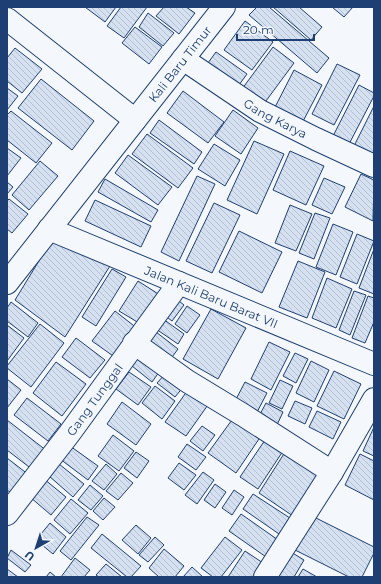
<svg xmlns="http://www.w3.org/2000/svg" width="381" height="584" viewBox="0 0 381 584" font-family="Montserrat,sans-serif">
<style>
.building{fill:url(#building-back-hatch);stroke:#1d3f73}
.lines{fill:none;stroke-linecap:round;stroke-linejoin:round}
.street-casing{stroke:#1d3f73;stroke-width:24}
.street{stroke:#f4f7fb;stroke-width:22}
.labels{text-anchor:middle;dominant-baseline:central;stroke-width:3;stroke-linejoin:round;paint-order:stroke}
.street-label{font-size:12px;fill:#1d3f73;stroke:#f4f7fb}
</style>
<defs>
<pattern id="building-back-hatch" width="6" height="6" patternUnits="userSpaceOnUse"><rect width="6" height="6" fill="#d5e0f0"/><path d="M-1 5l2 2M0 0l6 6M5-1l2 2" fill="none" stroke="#b6c1d1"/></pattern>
</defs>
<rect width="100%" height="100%" fill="#f4f7fb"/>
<!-- building -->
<path class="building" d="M85,7H116L105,22Z
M121,7H147L124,38L107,26Z
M164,7H186L195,13L179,34L156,16Z
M257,7H269L329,58L317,73L249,15Z
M273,7H299L322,27L311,40Z
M332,7H353L344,17Z
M148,13L174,33L163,46L139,27Z
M245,21L273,42L252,70L224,50Z
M135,27L162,47L149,64L122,43Z
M273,47L294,63L263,105L242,89Z
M15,48L42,69L22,93L7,81V58Z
M216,52L247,74L236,89L205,67Z
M337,64L360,75L334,125L312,114Z
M294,70L322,85L300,127L272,113Z
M41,79L94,121L72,150L18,108Z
M359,85L374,93V96L348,146L332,138Z
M7,88L18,96L7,110Z
M183,91L224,122L208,143L167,113Z
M374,106V156L354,146Z
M233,110L258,128L241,154L215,136Z
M11,111L52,143L36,163L7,140V115Z
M159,120L202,152L194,164L150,133Z
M147,134L193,168L178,188L132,154Z
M254,141L284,154L257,214L227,200Z
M214,144L240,160L225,186L198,169Z
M7,148L21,158L7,176Z
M290,151L324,166L306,205L273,190Z
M128,155L172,187L158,205L115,173Z
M40,161L58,176L29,210L12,195Z
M361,174L374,180L373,221L345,207Z
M197,176L215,184L179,261L161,252Z
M324,178L345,187L332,214L312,205Z
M105,179L158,210L151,222L98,192Z
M7,182L13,187L7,194Z
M9,199L28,214L12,233L7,229V201Z
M95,200L151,226L141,247L85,221Z
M214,203L240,215L212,273L186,261Z
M290,205L312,214L296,251L275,243Z
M315,213L330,218L314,259L299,253Z
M333,224L353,232L336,275L316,267Z
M239,231L282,252L262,293L219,272Z
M357,234L374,241L357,284L340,277Z
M53,238L110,266L65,337L15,300Z
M374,249V294L359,288Z
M298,261L325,272L307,318L279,307Z
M112,269L126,277L96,326L82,317Z
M327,278L352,289L336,328L312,318Z
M138,281L163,297L144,326L119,311Z
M354,291L366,295L350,335L339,330Z
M368,296L374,298V322L365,343L352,338Z
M175,298L184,305L172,321L163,314Z
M11,302L38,323L28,337L7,321V308Z
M187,306L200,315L187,333L175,324Z
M211,309L246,328L218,379L183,359Z
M115,311L138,329L116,358L92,341Z
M163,319L184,334L178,344L156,329Z
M40,324L64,343L31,387L7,368V366Z
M7,325L24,338L7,361Z
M156,332L178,349L167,364L145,348Z
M76,338L105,360L90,378L62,357Z
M269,342L290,352L271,390L251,379Z
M141,353L162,368L152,382L132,366Z
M295,353L308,359L296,383L283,376Z
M311,361L329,370L314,402L296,393Z
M56,362L86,384L62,416L33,393Z
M334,371L361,384L344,419L317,406Z
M129,372L151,387L138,405L116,389Z
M166,373L184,386L175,397L157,383Z
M7,379L21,390L7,408Z
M280,380L293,386L282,409L269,403Z
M245,382L267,393L255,416L233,405Z
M155,386L175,401L162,419L142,403Z
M190,387L210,402L186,436L165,422Z
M27,398L61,424L48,441L14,415Z
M295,401L312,408L305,424L288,416Z
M122,402L151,424L136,445L107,424Z
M266,403L283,412L276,427L258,418Z
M317,411L341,422L333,439L309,427Z
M234,417L261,436L236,473L208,453Z
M7,420L47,451L33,470L7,450Z
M202,426L215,435L203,451L190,441Z
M374,427V456L363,451Z
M113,435L134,451L119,471L98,456Z
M265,440L283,451L258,489L240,477Z
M187,444L206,457L196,470L178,457Z
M70,446L98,466L88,480L60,459Z
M287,449L322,472L293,516L259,493Z
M136,452L149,461L137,478L124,468Z
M360,454L374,461V500L345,485Z
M7,458L29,475L14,495L7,490Z
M179,463L196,475L184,490L168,478Z
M59,464L84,484L73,497L49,476Z
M106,464L117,474L104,490L92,481Z
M203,472L214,480L197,504L185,495Z
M121,473L133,483L118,500L106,491Z
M44,479L66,497L51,515L30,497Z
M215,484L226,492L215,508L204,500Z
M90,485L103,496L91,510L78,500Z
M234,490L244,497L232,515L222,508Z
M253,494L293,520L282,536L243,509Z
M104,498L115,507L103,520L93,511Z
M71,499L88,513L70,534L54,520Z
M241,514L281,542L269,559L229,531Z
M312,516L374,547V553L362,577H349L295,550Z
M87,517L99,525L71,560L60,551Z
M50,523L66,537L53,554L36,540Z
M136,525L151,538L138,554L122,540Z
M102,534L141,566L131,577H127L91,548Z
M155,537L164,545L148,562L139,555Z
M225,537L242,550L221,577H213L201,568Z
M164,549L184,566L175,577H159L149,568Z
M286,549L304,560L294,577H269Z
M11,550L31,565L25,572L7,558Z
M245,551L269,567L262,577H228Z
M75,558L90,570L84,577H61Z
M106,564L122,577H99L96,575Z
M192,567L203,577H183Z
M7,569L18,577H7Z
M303,569L317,577H298Z
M50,572L56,577H46Z"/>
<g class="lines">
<!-- street casing -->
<g class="street-casing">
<g id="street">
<path d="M7,19L135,120"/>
<path id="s1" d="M183,59L260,111L316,139L374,166"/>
<path id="s2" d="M49,229L374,364"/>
<path id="s3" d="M7,283L224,7"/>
<path d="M134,343L187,381L243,415L332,472"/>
<path id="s4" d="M7,514L69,434L179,283"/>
<path d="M265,577L332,472L374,399"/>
</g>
</g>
<!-- street -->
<use href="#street" class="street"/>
</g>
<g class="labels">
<!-- street labels -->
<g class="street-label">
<text stroke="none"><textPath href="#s3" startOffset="279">Kali Baru Timur</textPath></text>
<text stroke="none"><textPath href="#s1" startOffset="110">Gang Karya</textPath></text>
<text stroke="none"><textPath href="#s2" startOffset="176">Jalan Kali Baru Barat VII</textPath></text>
<text stroke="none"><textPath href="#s4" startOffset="144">Gang Tunggal</textPath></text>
</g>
</g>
<!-- border -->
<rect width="381" height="584" fill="none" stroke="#1d3f73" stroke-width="16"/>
<!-- north arrow -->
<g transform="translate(36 548) rotate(219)" stroke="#f4f7fb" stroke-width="3" paint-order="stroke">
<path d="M0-3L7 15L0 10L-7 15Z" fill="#1d3f73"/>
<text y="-6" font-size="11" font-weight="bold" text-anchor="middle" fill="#1d3f73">U</text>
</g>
<!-- scale -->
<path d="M237 34v6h77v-6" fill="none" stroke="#1d3f73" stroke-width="2"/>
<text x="243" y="34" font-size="12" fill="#1d3f73" stroke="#f4f7fb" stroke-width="3" paint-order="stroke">20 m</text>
</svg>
